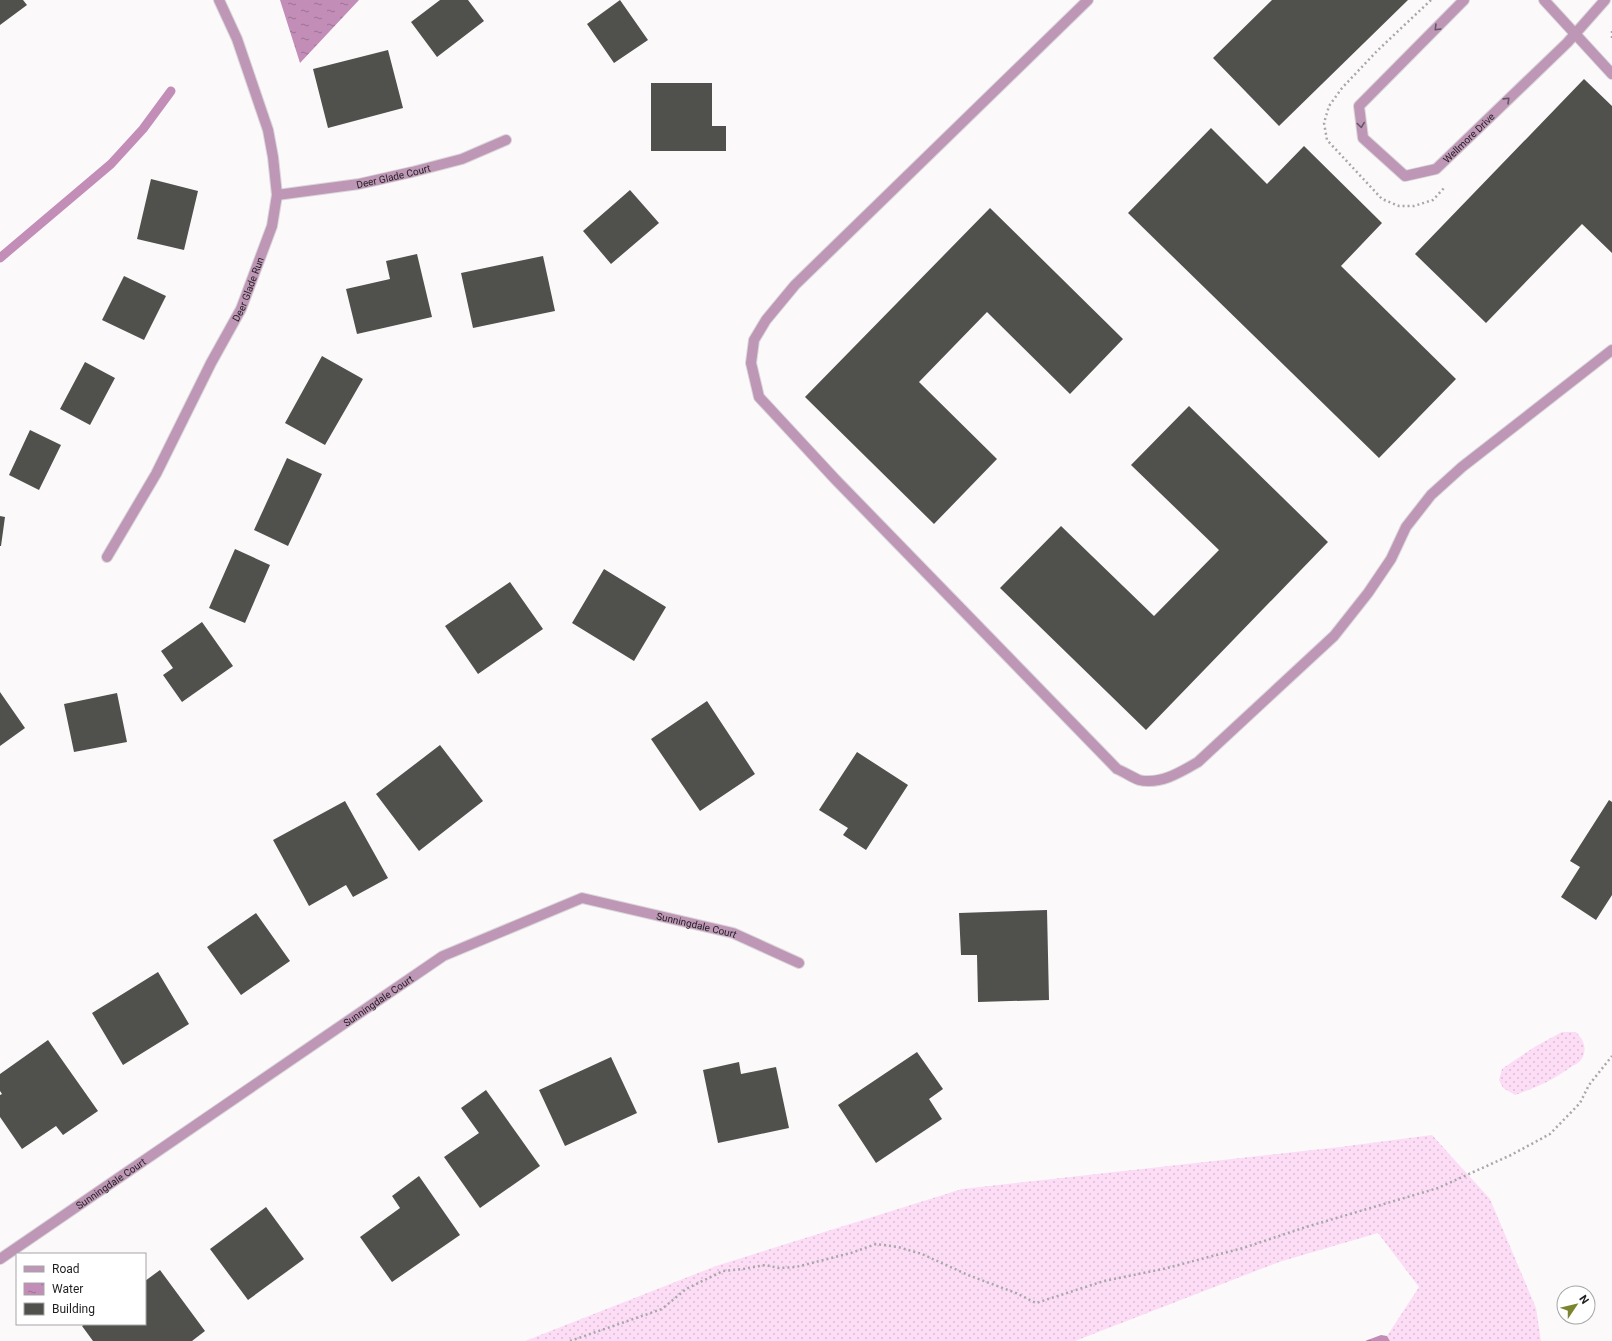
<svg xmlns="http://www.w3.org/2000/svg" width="1612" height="1341" viewBox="0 0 1612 1341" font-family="Roboto,sans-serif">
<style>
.grass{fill:url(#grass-dots)}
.water{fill:url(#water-ripples)}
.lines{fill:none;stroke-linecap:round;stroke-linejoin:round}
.stream{stroke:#c28db7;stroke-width:9}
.building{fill:#50514d}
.minor-casing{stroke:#d9d6d8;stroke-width:12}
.path{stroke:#a9a7a8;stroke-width:2.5;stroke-dasharray:2 3;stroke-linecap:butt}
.minor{stroke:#be96b6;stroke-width:10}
.oneway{stroke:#675564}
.labels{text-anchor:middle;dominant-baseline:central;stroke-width:4;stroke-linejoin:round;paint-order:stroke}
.street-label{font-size:10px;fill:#201f20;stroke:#fff}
</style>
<defs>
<pattern id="grass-dots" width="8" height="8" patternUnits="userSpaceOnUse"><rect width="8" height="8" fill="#fcddf5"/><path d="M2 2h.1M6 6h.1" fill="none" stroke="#d8bdd2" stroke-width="1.8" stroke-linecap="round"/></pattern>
<pattern id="water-ripples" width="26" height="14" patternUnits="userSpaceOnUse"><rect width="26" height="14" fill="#c28db7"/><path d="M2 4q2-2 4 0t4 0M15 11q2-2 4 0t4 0" fill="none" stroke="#9d7394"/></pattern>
</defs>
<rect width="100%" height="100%" fill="#fcf9fb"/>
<!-- grass -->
<path class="grass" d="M1562,1032H1576C1584,1040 1588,1050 1581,1060C1579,1063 1574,1065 1571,1067C1551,1081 1538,1087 1515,1095L1503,1088L1499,1080L1502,1069L1512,1062L1536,1046Z
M1432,1135L1490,1199L1536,1308L1541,1341H1390L1387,1336L1419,1287L1378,1233L1279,1262L1075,1341H525L716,1266L962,1189L1340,1147Z"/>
<!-- water -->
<path class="water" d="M280,0H359L300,63Z
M1381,1335L1387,1336L1390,1341H1365Z"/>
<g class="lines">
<!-- stream -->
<path class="stream" d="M0,258L111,164L143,129L171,91"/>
</g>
<!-- building -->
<path class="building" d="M0,0H23L27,5L0,25Z
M440,0H468L484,21L437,57L411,22Z
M620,0L648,40L614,63L587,24Z
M1272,0H1408L1279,126L1213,58Z
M388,50L403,108L328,128L313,69Z
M1584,79L1612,106V253L1582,224L1486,323L1415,254Z
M651,83H712V126H726V151H651Z
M1211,128L1267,184L1304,146L1382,223L1341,266L1456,379L1379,458L1128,213Z
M151,179L198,191L184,250L137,239Z
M630,190L659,223L611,264L583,231Z
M990,208L1123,339L1070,394L987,312L919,382L997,459L934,524L805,397Z
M417,254L432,317L357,334L346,289L390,279L386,261Z
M543,256L555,311L473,328L461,273Z
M124,276L166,296L144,340L102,320Z
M322,356L363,379L325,445L285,423Z
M85,362L115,378L90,425L60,409Z
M1189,406L1328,542L1146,730L1000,588L1061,526L1154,616L1219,550L1131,465Z
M30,430L61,445L39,490L9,475Z
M287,458L322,474L288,546L254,530Z
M0,516L5,517L1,546H0Z
M235,549L270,565L245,623L209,608Z
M604,569L666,607L634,661L572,623Z
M510,582L543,629L478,674L445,626Z
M202,622L233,666L182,702L163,675L173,668L161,651Z
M0,692L25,728L0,746Z
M117,693L127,742L74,752L64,704Z
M707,701L755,774L700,811L651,739Z
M440,745L483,801L419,851L376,794Z
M857,752L908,785L866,850L843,835L848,828L819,810Z
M1609,800L1612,802V895L1596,920L1561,897L1580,867L1570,861Z
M345,801L388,878L353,897L346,885L309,906L273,840Z
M1047,910L1049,1000L978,1002L977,955H961L959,913Z
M256,913L290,961L241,995L207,947Z
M158,972L189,1024L123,1065L92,1013Z
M48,1040L98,1111L63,1135L56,1126L22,1149L0,1117V1095L2,1094L0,1091V1074Z
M917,1052L943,1089L929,1099L942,1119L876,1163L838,1105Z
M611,1057L637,1113L565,1146L539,1090Z
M739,1062L741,1074L776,1067L789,1128L718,1143L703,1070Z
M486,1090L540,1166L480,1208L444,1157L479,1133L461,1108Z
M419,1176L460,1235L392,1282L360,1237L400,1208L392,1196Z
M266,1207L304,1259L248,1300L210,1249Z
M160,1270L205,1331L192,1341H93L82,1326L85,1324H145V1281Z"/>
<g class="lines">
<!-- minor casing -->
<g class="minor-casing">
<g id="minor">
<path d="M1088,0L795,285L766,320L754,340L751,363L759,397L835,479L1117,769C1124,772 1132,777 1139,780C1160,785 1181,772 1198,762L1334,636L1368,593L1391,559L1406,527L1431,495L1462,467L1612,350"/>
<path id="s1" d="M1464,0L1359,106L1363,138L1405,176L1436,169L1567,43L1605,0"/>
<path d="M1544,0L1612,74"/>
<path id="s2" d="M277,195L359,184L412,172L462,159L506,140"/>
<path id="s3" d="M107,557L156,474L211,363L241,309L272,226L277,195L273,157L268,130L237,39L219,0"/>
<path id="s4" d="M0,1259L443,956L582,898L733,933L799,963"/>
</g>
</g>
<!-- path -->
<path class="path" d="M1431,0L1377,51L1342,88L1329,106L1324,123L1327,140L1382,199L1399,206H1414L1433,200L1444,188
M1612,31V38
M570,1341L662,1309L686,1289L723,1271L743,1269L765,1265L779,1268L796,1267L851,1253L876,1244L898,1247L922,1254L968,1275L1016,1293L1036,1303L1104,1281L1163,1269L1243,1248L1306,1227L1438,1188L1511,1155L1550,1134L1580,1103L1589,1085L1612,1056"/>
<!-- minor -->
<use href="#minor" class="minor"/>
</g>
<!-- one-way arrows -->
<defs><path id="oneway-chevron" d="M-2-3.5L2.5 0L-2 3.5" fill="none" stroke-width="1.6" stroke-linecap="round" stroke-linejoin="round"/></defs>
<g class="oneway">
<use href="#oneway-chevron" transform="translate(1437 28) rotate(135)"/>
<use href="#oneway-chevron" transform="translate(1507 100) rotate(-44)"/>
<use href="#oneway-chevron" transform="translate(1361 125) rotate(82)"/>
</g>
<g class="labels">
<!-- street labels -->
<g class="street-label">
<text stroke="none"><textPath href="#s1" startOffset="315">Wellmore Drive</textPath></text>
<text stroke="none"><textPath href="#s2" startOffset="118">Deer Glade Court</textPath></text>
<text stroke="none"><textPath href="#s3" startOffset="303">Deer Glade Run</textPath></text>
<text stroke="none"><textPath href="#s4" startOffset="805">Sunningdale Court</textPath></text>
<text stroke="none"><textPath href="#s4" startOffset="458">Sunningdale Court</textPath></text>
<text stroke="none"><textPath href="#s4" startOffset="134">Sunningdale Court</textPath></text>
</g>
</g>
<!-- legend -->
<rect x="16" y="1253" width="130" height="72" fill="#ffffff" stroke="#a6a5a6"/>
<rect x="24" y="1266" width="20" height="6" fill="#be96b6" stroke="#a6a5a6"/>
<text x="52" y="1273" font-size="12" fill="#201f20">Road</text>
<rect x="24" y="1283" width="20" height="12" fill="url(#water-ripples)" stroke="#a6a5a6"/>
<text x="52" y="1293" font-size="12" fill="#201f20">Water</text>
<rect x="24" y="1303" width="20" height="12" fill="#50514d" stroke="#a6a5a6"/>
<text x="52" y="1313" font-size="12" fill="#201f20">Building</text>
<!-- north arrow -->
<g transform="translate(1576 1305) rotate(55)"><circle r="19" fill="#ffffff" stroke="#a6a5a6"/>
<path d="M0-3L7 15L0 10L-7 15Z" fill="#7c8430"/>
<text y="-6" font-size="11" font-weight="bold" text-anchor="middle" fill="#201f20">N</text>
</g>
</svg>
